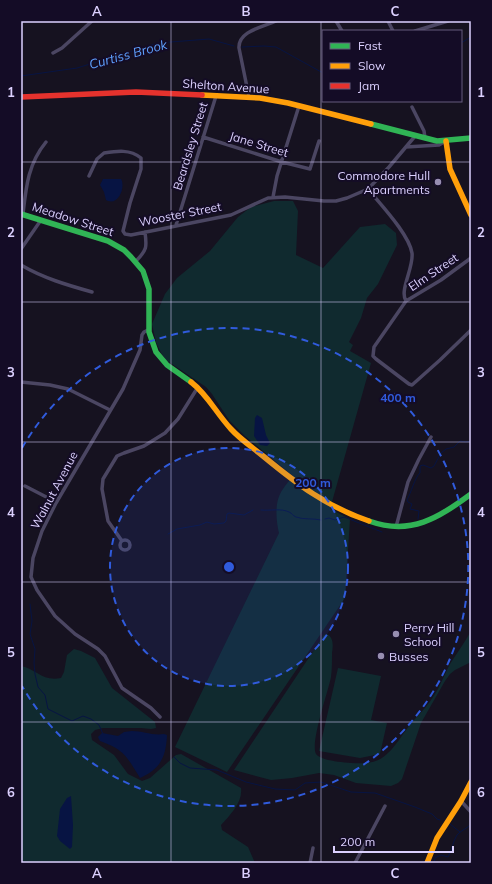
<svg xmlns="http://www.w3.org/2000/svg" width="492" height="884" viewBox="0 0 492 884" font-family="Mulish,sans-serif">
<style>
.green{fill:#102a2f}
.water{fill:#071443}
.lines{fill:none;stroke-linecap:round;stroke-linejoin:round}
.stream{stroke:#071443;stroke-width:1}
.street{stroke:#4b4662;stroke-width:3.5}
.fast{stroke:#30b455;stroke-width:5.5}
.slow{stroke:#ff9f0a;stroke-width:5.5}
.jam{stroke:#e5322d;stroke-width:5.5}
.grid{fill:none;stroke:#dcd1ff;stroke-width:1;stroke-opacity:0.55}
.ring{fill:none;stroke:#305bdc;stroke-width:2;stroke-dasharray:7 5}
.poi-dot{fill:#978eb1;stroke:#140c26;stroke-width:1.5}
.labels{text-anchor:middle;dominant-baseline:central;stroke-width:4;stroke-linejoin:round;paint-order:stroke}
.street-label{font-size:12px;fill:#dcd1ff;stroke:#140c26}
.poi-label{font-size:12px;fill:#dcd1ff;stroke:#140c26;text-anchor:start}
.water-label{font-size:13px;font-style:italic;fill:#5fa1ff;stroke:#140c26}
.centre{fill:#305bdc;stroke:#140c26;stroke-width:2}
.ring-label{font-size:12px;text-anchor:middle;font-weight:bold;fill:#305bdc;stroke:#140c26;stroke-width:4;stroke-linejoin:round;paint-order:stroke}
.neatline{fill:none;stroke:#dcd1ff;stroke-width:1.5}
.grid-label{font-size:13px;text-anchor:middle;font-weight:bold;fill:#dcd1ff}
</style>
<rect width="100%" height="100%" fill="#161220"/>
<!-- green -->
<path class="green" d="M274,201H293L298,211L296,255L323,268L360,227L385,224L396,233L397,245L378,284L367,298L361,318L349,342L353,345L350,351L371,363L330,509L350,519L345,598L227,772L175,747L279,533C276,520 274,501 283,489C286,484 290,480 293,476L245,436L229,420L212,394L206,387L166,360L161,353L156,342L152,324L165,294L177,278L210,251L238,217L251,207Z
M471,631V662L455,670L450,674L445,681L421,723L402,779L398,783L391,786L356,783L334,775L319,773L292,778L271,780L234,770L324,635L327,634C334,638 333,646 332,653C332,661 332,669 331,677C328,692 310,743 316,754C321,762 357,764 366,763C388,762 397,741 410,725C417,716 427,707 433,697C440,687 444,675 450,664C457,653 465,642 471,631Z
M74,649L81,651L95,658L112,688L155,722L156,728L151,729L141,728H103L95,730L91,734L92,740L114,755L128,774L142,781L150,778L176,755L181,754L241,788C243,802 230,815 221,825L222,830L248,847L255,863H21V666C36,669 43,682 61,678L64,672L67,655Z
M338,668L381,676L371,720L387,723L380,754L360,758L319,751Z"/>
<!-- water -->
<path class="water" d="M103,179H121C126,187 118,207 106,200L104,192L100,185Z
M257,415L262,418L266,435L270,443L267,446L260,445L254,436L255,418Z
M132,731C143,731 153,736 164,734L167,735C166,756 161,769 140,778C127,757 125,750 100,741L98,737L102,733L118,736L124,732Z
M71,796L73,825L72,847L70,849L60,841L57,836L60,809L67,798Z"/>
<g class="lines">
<!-- stream -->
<path class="stream" d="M461,43L471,37
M242,47L264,46L276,47L323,73
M21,76L77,68L158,43L209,39L234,46
M261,510C270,511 281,508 289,512C292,513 293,516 296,517C304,520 313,518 321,520
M325,519L329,518L335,520L344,517L382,532
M418,519L419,511L410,509L412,504L408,502L407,500C411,493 415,477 420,473V466L423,465L431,468L434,466L441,453L446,449L454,447L460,441L466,442L470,441
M168,534L177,529L200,525L207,522L214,524L224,523L226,521L227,514L229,513L244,515L253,510
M30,604L32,621L30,634L35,649L34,663L35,674L38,687L45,695L48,709L72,721L83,716L91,719L99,725L103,734
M174,757L180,763L190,768L217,770L246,782L275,789L295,790L305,783L321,782L351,792L375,793L415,807L432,814L437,819L440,820
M450,824L460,832
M434,863L435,858L441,855L448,857C452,850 453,841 457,835C461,830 467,829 471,824"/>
<!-- street -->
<path class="street" d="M336,21L342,31
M388,21L393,31
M415,31L448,21
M53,53L62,48L92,21
M249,97L239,48C238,31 263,27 276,21
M412,107L424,131L425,138
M203,137L282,162L310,169L319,141
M406,147L439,145L444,142
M89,176L97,159L104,153C117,151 130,149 141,158V169L130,203L123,231L125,234L131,235L231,215L268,198L285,197L324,201H336L347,198L368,189L389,167L416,135
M368,189C380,204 409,234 412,253C414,267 399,291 406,301
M273,197L277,176L299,106
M23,214C26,187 28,164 46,142
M176,225L216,96
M21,249L41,220
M471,258L441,280L406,301L374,347L373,356L376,359L409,384L412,385L440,360L471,330
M136,261C147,250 147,247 145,232
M21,265C43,278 67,285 92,292
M148,330L144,332L142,335L140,350L123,389L56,503L42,531L33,558L31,577L37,590L55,616L75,634L98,649L105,656L122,688L151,708L160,717
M21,382L50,385L68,389L110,410
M25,486L56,502
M396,527L408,482L419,459L431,437
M120 545a5 5 0 1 1 10 0a5 5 0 1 1-10 0Z
M122,541L108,521L102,489L103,479L117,456L124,453L144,446L165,433L178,419L198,387
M461,801L471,812
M310,863L313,848
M355,863L385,806"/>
<!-- fast -->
<path class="fast" d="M371,124L437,141L471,138
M21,214L108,241L124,250L131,257L143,271L149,289V332L156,352L167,365L191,382
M369,521C411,536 438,518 471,494"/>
<!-- slow -->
<path class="slow" d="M202,95L260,98L288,103L371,124
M446,141L450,169L471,215
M191,382C208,395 216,413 231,429C240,439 252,447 263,456C297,484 327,507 369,521
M427,863L437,838L461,801L471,782"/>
<!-- jam -->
<path class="jam" d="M21,97L136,92L202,95"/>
</g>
<!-- grid -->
<path class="grid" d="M171,21V863M321,21V863M21,162H471M21,302H471M21,442H471M21,582H471M21,722H471"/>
<!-- distance rings -->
<circle cx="229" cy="567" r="119" fill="#305bdc" fill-opacity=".12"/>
<g class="ring">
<circle cx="229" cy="567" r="119"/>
<path d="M22 448A239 239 0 1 1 22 686"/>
</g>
<!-- markers -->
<g class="poi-dot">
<circle cx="438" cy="182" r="4"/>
<circle cx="396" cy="634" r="4"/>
<circle cx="381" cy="656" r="4"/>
</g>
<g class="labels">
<!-- street labels -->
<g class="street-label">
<text transform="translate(226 86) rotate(4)">Shelton Avenue</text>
<text transform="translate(259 144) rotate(17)">Jane Street</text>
<text transform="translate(190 146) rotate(-73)">Beardsley Street</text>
<text transform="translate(180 214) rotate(-11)">Wooster Street</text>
<text transform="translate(73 219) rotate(18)">Meadow Street</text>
<text transform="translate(433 272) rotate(-34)">Elm Street</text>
<text transform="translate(54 490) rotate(-62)">Walnut Avenue</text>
</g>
<!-- poi labels -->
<g class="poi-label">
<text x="430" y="175" text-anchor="end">Commodore Hull<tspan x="430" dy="14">Apartments</tspan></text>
<text x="404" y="627">Perry Hill<tspan x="404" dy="14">School</tspan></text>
<text x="389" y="656">Busses</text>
</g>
<!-- water labels -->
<g class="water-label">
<text transform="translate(128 54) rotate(-15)">Curtiss Brook</text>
</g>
</g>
<circle cx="229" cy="567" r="6" class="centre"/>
<g class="ring-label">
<text x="398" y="402">400 m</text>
<text x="313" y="487">200 m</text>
</g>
<!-- border -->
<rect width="492" height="884" fill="none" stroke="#140c26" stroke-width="44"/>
<!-- legend -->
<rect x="322" y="30" width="140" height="72" fill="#140c26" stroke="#645b7d"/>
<rect x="330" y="43" width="20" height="6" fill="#30b455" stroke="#645b7d"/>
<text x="358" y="50" font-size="12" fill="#dcd1ff">Fast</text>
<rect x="330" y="63" width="20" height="6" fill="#ff9f0a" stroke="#645b7d"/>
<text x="358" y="70" font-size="12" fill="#dcd1ff">Slow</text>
<rect x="330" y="83" width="20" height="6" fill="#e5322d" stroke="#645b7d"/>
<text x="358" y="90" font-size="12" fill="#dcd1ff">Jam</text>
<!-- scale -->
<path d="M334 846v6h119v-6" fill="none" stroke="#dcd1ff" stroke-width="2"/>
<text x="340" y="846" font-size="12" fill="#dcd1ff" stroke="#140c26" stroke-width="3" paint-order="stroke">200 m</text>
<rect x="22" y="22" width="448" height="840" class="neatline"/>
<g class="grid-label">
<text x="97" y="16">A</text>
<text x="246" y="16">B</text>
<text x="395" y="16">C</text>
<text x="11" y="97">1</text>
<text x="481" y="97">1</text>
<text x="11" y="237">2</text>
<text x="481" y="237">2</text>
<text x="11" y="377">3</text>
<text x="481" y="377">3</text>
<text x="11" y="517">4</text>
<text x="481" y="517">4</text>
<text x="11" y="657">5</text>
<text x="481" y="657">5</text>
<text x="11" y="797">6</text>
<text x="481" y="797">6</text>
<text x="97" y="878">A</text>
<text x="246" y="878">B</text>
<text x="395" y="878">C</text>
</g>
</svg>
